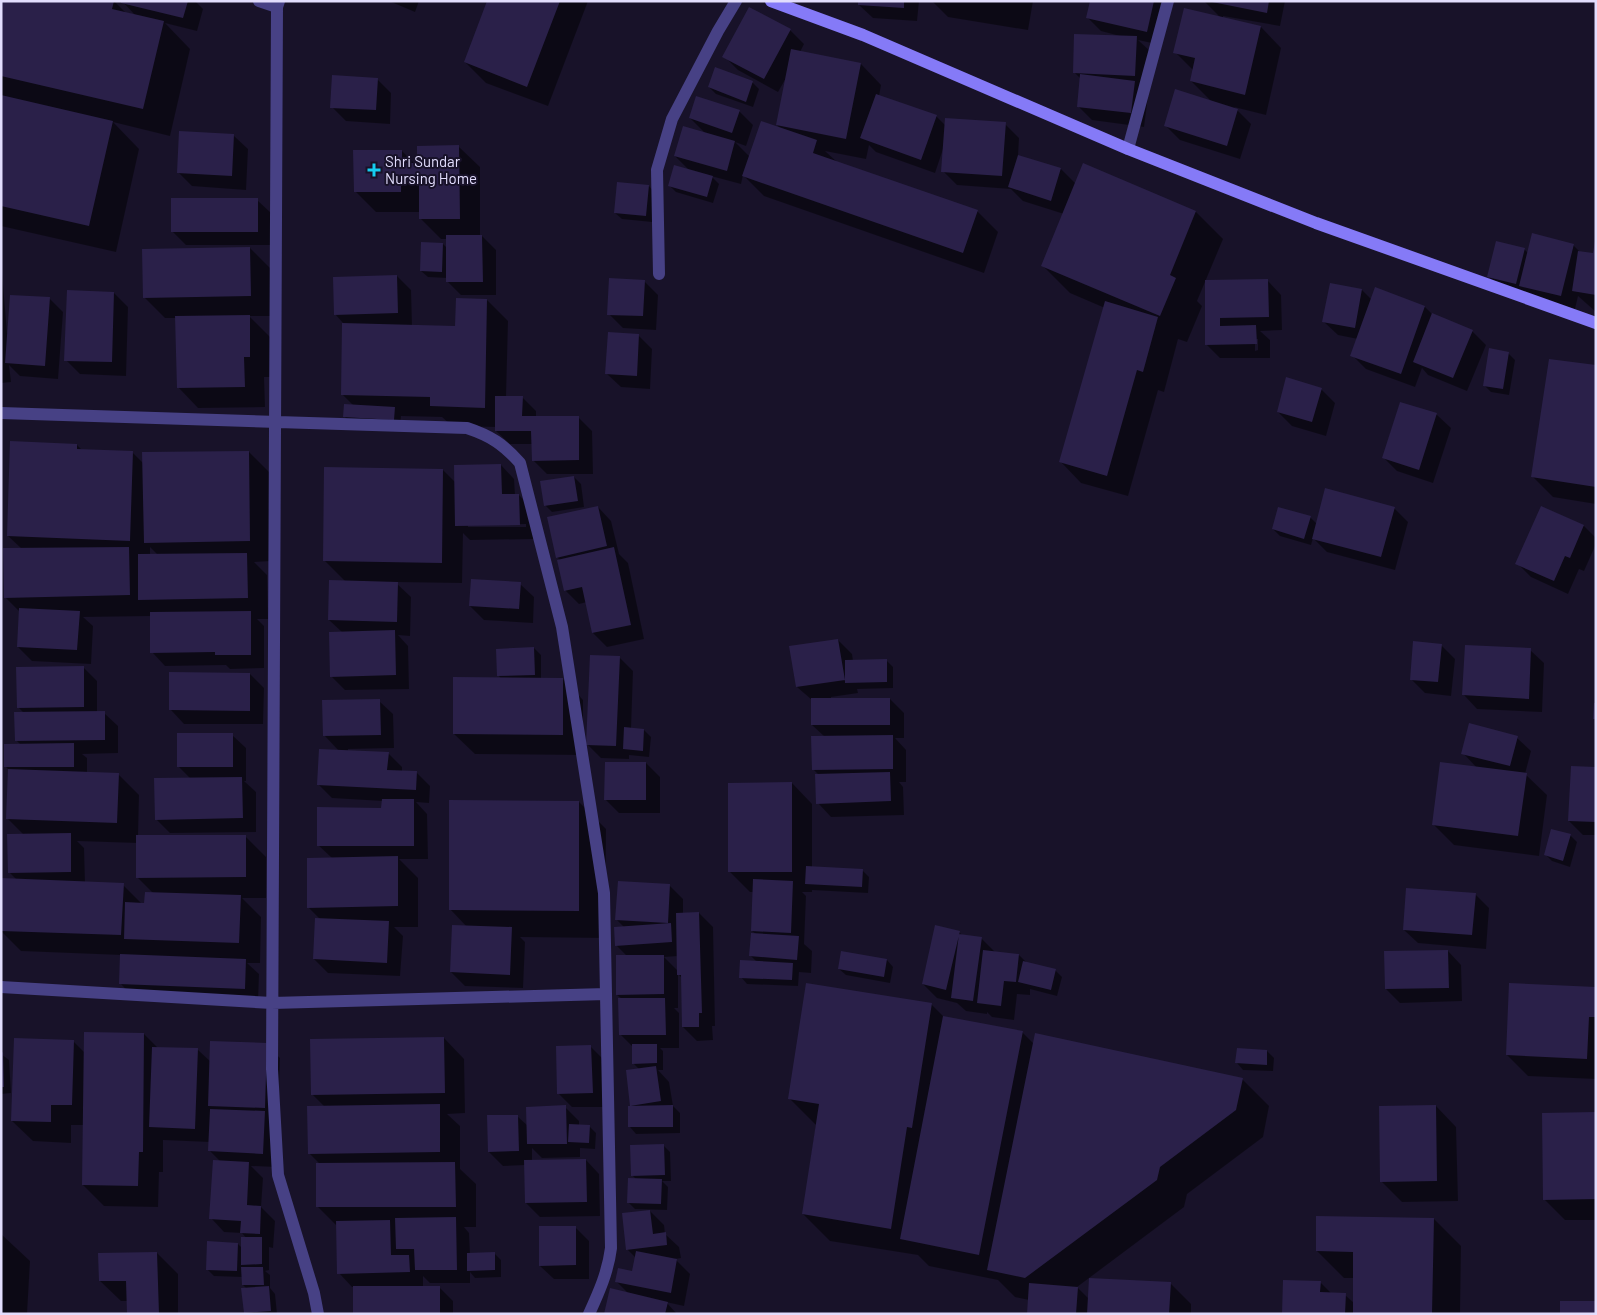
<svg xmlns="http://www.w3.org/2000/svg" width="1597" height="1315" viewBox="0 0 1597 1315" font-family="Barlow,sans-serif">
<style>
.shadow{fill:#0007;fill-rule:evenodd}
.building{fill:#2a2049}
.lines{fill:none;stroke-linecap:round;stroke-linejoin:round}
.street{stroke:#474185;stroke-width:12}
.secondary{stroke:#857af7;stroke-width:12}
.poi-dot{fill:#15cdf0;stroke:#181229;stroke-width:2}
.labels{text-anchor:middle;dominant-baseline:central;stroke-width:4;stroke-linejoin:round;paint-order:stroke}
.poi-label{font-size:15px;fill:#e2ddfd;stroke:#181229;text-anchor:start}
</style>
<rect width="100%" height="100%" fill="#181229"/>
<!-- shadow -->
<path class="shadow" d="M1,1H114L126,13L135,15L122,1H195L203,9L197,31L165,23L190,49L170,136L113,122L139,149L116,252L1,226Z
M389,1H419L415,12Z
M489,1H588L548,106L486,83L465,62Z
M860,1H919L917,21L873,18L859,5Z
M932,1H1033L1028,30L948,17Z
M1091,1H1165L1161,45L1138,40L1150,51L1148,96L1144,127L1092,120L1078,106L1081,79L1074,72L1120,36L1101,31L1087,17Z
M1204,1H1285L1280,26L1223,16V18L1261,27L1281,48L1266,115L1234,107L1251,124L1240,159L1180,140L1166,126L1212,102L1191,81L1194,71L1175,52L1220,17Z
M790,30L804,44L800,52L861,64L881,85L879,96L936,116L946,126L1005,124L1019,138L1018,156L1061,169L1076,184L1196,212L1223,239L1197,301L1202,306L1187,342L1178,339L1164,392L1158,390L1128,496L1081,483L1061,462L1105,308L1070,293L1043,266L1064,214L1023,201L1011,189L957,185L943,171V149L935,173L876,152L869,145L866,159L825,151L837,162L977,211L998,232L984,273L764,196L743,175L741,184L711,176L719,184L713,203L676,192L670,186L690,171L675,156L706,134L690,118L739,111L753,125L746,146L735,142L750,157L782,130L777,125L786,78L778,92L738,70L724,56Z
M716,68L753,83L759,89L753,107L716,94L709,87Z
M377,79L391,93L390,124L346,121L332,107Z
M234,136L248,149L246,190L192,186L178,172Z
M459,147L480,167V236H482L496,250V295H461L447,281V278L428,277L421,271L443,244L447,248V239H441L420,218V212H376L355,191L402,151L415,164Z
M649,186L655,193L652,222L622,219L615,213Z
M257,200L271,213V245H186L172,231Z
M1596,242V312L1578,296L1575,309L1502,290L1488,276L1524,249L1528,253L1573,245L1581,253L1594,255Z
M250,248L271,269V316H249L270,337V377H264L265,407L198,408L178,387L176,318H165L144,297Z
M1,261L7,333L49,298L63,312L58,379L20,376L9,365L11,382L1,383Z
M397,276L411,290L412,326L456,327L487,300L508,321L506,397H522L536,411V417H578L592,431L593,474H547L533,460V444H510L496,431V427L452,426L442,417L401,416L400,426L351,423L344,416L353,405L342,394L343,323L335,314Z
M644,281L658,295L656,330L623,328L609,314Z
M1268,281L1281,295L1282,330L1260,331L1270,340V358H1220L1206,344V282ZM1255,339H1258V350L1255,351Z
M1362,290L1372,300L1425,307L1433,315L1472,331L1486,345L1467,391L1428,375L1422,368L1415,387L1366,369L1352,355L1358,339L1338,335L1324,322Z
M114,293L128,307L126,376L80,374L66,360Z
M638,335L652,349L650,389L621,387L607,374Z
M1508,353L1515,360L1509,395L1491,392L1484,385Z
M1596,367V504L1553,497L1533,477Z
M1321,389L1335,403L1326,436L1292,426L1278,412Z
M1400,403L1437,415L1451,428L1433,483L1397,471L1383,457Z
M77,445L82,450L132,452L144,464L249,452L270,473L271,561L254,562L267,575L268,619H257L264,626V668L230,669L226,665L165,666L152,652L151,616L83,617L93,626L91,664L32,661L18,647L20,612L5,597L22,549L8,536ZM150,547L158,555H150Z
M501,465L514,479L515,495H519L532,509L533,539L470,540L463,533L462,583L395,582L411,597L410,636L398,635L408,646L409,689L345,690L332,677L343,633L329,620L345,581L324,560L443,470L455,482ZM526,524V527H468V525Z
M574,477L581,484L584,507L552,512L545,505Z
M598,507L611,521L619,554L628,563L644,639L607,647L593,633L587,602L579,604L565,590L560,560L557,557Z
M1542,507L1584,526L1596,538V544L1584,571L1579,569L1568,594L1531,577L1517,563Z
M1394,508L1408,522L1395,570L1327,552L1313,538L1311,545L1280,536L1273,529L1310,517L1317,524Z
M520,584L534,597L533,623L484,620L470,606Z
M838,640L852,654L853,661L886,660L893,667V688L857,689L858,693L831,697V699H890L904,713V738H895L906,750V782H899L903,787L904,815L831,817L818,803L819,775L813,769L825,737L812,725V700L797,687Z
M1441,645L1455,659L1451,696L1425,693L1411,679Z
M534,648L541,655V679H563L583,700V755L475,754L454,734L501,679L499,676Z
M1530,650L1544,663L1542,712L1477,709L1464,695Z
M619,657L633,671L631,729L644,730L651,737L649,757L629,755V759L601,758L587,744Z
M83,667L97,681V713H104L118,726V753L82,754L87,758V773L118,774L139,795L138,836H245L266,857V898H242L261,917L260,963H247L259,974L258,1002L134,998L121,984L122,955L21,951L1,931L17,880L9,872L24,835L7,818L9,770L6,767L21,745L16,740L24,713L18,707ZM77,841L138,843L137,877L153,893L146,904H142L123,885L85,883L84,848Z
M250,674L264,688L263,724H184L171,710Z
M379,701L393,714L394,748L348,749V751L388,753L402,767V772H416L430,786L429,803L416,802L427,814L428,859H399L418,878V927H394L403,936L400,976L328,973L314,959L320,919L308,907L332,858L318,845L383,809V801L332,798L318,784L339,751L324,735Z
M232,735L246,748V781H244L256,792V832L170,833L156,819L191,779L178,766Z
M1517,738L1531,751L1525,774L1547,795L1539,856L1454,845L1433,824L1477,768L1463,753Z
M646,763L660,777V813H619L605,799Z
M1596,768V835H1583L1569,821Z
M792,783L812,804V868L862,870L869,877L868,893L812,890V892H802L806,896L804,944L812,951L811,973L799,972L798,986L747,984L741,977L757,962L751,956L756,934L752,931L754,892H750L730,872Z
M579,802L606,829L605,938L520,937L525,942L523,988L465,986L451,972L467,927L450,909Z
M1570,835L1577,842L1570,867L1552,861L1545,854Z
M669,885L683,899V914L699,913L713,927L715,1026H712L713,1040L697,1041L683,1027L682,978L678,974V1008H674L679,1013V1048H660L663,1051V1070H658L669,1082L673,1106L680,1113V1133L636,1134L630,1127L634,1107L631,1105L640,1070L633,1063V1047L620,1034L622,999L617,995L628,957L617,946L624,927L617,920ZM678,956V971L664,957Z
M1475,894L1489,908L1486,949L1418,943L1404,930Z
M959,932L963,936L981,938L995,952L1019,955L1027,963L1055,970L1062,977L1057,996L1030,989V995L1017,994L1014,1020L992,1017L987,1012V1014L966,1011L957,1003L937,998L923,984Z
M1448,951L1461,965L1462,1001L1400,1003L1386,989Z
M887,960L893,967L890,983L846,975L839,969Z
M1596,988V1079L1528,1076L1507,1055Z
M931,1004L944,1017L1022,1032L1034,1044L1242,1079L1269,1106L1263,1137L1187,1194L1184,1207L1077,1287L1089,1299L1170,1283L1191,1304V1314H1028L1029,1300L1015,1297L998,1280L929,1266L918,1255L830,1241L803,1214L816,1125L789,1098Z
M144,1034L158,1048L198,1050L211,1062L266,1045L280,1058L276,1167L251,1166L263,1178L261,1207L275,1221L273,1248L269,1247V1270L265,1271L270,1275V1288L275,1294L277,1314H246L245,1312L247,1289L243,1285L242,1277L214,1276L207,1269L238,1244L242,1248L247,1239L242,1233L224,1232L211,1218L221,1162L210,1151V1142L163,1140V1172H159L158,1207L104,1206L83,1185L84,1125H71V1143L33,1141L12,1121L74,1042L85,1053Z
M444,1038L464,1059L465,1113L447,1114L460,1126V1169L476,1184V1227H464L469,1233L470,1254L494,1253L501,1260V1277L475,1278L470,1272V1283H430L423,1276V1287H439L453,1301V1314H355L354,1287H352L339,1273L338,1227L318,1207L320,1164L309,1153L325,1107L312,1094Z
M591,1047L605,1061L606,1107H572L559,1094Z
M1267,1051L1274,1058L1273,1071L1243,1070L1237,1063Z
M1,1054L9,1060L11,1093L1,1094Z
M1436,1106L1456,1127L1458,1201L1402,1202L1382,1182Z
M565,1107L579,1121V1126H589L596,1133L595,1149L580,1148V1157L542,1158L532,1148V1161L586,1160L599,1174L600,1216L540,1217L526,1203L525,1165L503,1166L489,1152L517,1116L528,1126Z
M1596,1113V1220H1565L1544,1199Z
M663,1145L670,1152L671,1181H662L668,1187L667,1210L635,1209L628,1202L637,1180L632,1175Z
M650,1211L664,1225L665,1234L679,1247L681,1258L675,1259L690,1274L684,1306L666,1302L677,1314H605L629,1294L616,1281L633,1272L636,1258L627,1249Z
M1434,1219L1461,1246L1460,1314H1283L1320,1282L1332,1294L1345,1295L1354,1303V1278H1344L1317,1251Z
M575,1227L589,1241V1279H554L540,1266Z
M1,1234L30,1261L27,1314H1Z
M157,1253L178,1274V1314H128V1301H121L100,1281Z"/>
<!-- building -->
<path class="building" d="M1,1H114L112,9L164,21L143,109L1,76Z
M121,1H188L183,18L121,3Z
M487,1H560L527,87L464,62Z
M858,1H904V8L858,5Z
M1090,1H1154L1147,32L1086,18Z
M1207,1H1269L1267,13Z
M749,7L791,29L764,79L722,57Z
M1184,8L1261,26L1245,95L1190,81L1195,58L1173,53Z
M1074,34L1137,36L1135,76L1073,73Z
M791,49L861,63L846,139L776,125Z
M715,67L753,81L746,102L708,87Z
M1080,74L1135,81L1131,113L1077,107Z
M332,75L378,78L376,110L330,108Z
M1175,89L1238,109L1227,146L1164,126Z
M876,94L937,115L921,160L860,138Z
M1,95L113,121L89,226L1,206Z
M696,96L740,110L732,133L689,118Z
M945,118L1006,122L1002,176L941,172Z
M761,121L817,140L813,153L978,210L963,253L742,176Z
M683,126L735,141L727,171L674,156Z
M179,131L234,134L232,176L177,173Z
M459,145L460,219H419V182H401V192H354L353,150H402V163H417V146Z
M1018,155L1061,168L1051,201L1008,187Z
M1083,163L1196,211L1170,275L1176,278L1160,316L1041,266Z
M674,165L713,176L707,197L668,186Z
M617,182L649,185L646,216L614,213Z
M171,198H258V232H171Z
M1532,233L1574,244L1561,296L1519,286Z
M446,235H482L483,282H446Z
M1496,241L1525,248L1516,284L1487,277Z
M1595,241L1596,295L1572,291L1578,251L1593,253Z
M421,242L443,243L442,272L420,271Z
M250,247L251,296L143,298L142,249Z
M397,275L398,313L334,315L333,277Z
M609,278L645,280L643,316L607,315Z
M1268,279L1269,317L1220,318V326L1256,325L1257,344L1205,345V280Z
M1330,283L1362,289L1355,328L1322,322Z
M1375,287L1425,306L1401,374L1350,356Z
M67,290L114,292L112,362L64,361Z
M10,295L50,297L45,366L5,363Z
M456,298L487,299L485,408L430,406V397L341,395L342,323L455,326Z
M1105,301L1158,317L1143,372L1137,370L1107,476L1059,462Z
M1432,313L1473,330L1453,378L1413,362Z
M250,315V357H244L245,387L177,388L175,316Z
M608,332L639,334L637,376L605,374Z
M1489,348L1509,352L1503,389L1483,386Z
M1549,359L1596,365V487L1531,477Z
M1286,377L1322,388L1312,422L1277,412Z
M495,396H523L522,416H579V460L532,461L531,431H495Z
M1400,402L1437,413L1419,470L1382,458Z
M344,404L395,407L394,420L343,417Z
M10,441L77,444V449L133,451L130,541L7,536Z
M249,451L250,541L144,543L142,452Z
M501,464L502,494H519L520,525L455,526L454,465Z
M324,467L443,469L442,563L323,561Z
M574,476L578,501L544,506L540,481Z
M1325,488L1395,507L1381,557L1312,539Z
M598,506L607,546L556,558L547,517Z
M1541,506L1584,525L1570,558L1565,556L1554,581L1515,564Z
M1278,507L1311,516L1304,539L1272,529Z
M129,547L130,595L4,598L3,548Z
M614,547L631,625L592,633L582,587L564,591L557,560Z
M247,553L248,598L138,600V554Z
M471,579L521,582L519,609L469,606Z
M329,580L398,582L397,622L328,620Z
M19,608L80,611L77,650L17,647Z
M251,611V655H215V652L150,653V612Z
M395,630L396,675L330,677L329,632Z
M838,639L845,680L796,687L789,646Z
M1413,641L1442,644L1438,682L1410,680Z
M1465,645L1531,648L1529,699L1462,695Z
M534,647L535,675L497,676L496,649Z
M590,655L620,656L616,746L586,745Z
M887,659V682L845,683V660Z
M84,666V707L17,708L16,667Z
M169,672L250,673V711L169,710Z
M453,677L563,678V735L453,734Z
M811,698H890V725H811Z
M380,699L381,735L323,736L322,700Z
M1594,703H1596V719H1593Z
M105,711V740L15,741L14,712Z
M1469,723L1518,736L1510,766L1461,754Z
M624,727L644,729L643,751L623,749Z
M177,733H233V767H177Z
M893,735V769L812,770L811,736Z
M74,743V767H4V744Z
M319,749L389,752L387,770L417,771L416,790L317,785Z
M605,762H646V800H604Z
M1440,762L1527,773L1518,836L1432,825Z
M1571,766L1596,767V822L1568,821Z
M8,769L119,773L117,823L6,819Z
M890,772L891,801L816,804L815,774Z
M242,777L243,818L155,820L154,778Z
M792,782V872H728V783Z
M382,799H414V846H317V807L381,808Z
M449,800L579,801V911L449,910Z
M1551,829L1571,834L1563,861L1544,855Z
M71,833V872L8,873L7,834Z
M136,835H246V877L136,878Z
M398,856V906L307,908V858Z
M806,866L863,869L862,887L805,884Z
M1,878L124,883L121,935L1,931Z
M753,879L793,881L791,933L751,931Z
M618,881L670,884L668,923L615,920Z
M1406,888L1476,893L1472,935L1403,930Z
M145,892L241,895L239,943L124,939L125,902L144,903Z
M699,912L702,1013H699V1027H682L681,975H677L676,913Z
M315,918L389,921L387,963L313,959Z
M671,923L672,942L615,946L614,927Z
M452,925L512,927L510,975L450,972Z
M935,925L960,931L946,990L922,984Z
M751,933L799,936L797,960L749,956Z
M959,934L982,937L973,1001L951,998Z
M983,950L1019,954L1016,982L1004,981L1001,1006L977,1003Z
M1448,950L1449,988L1385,989L1384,951Z
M841,951L887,959L884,977L838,969Z
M120,954L246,959L245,989L119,984Z
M616,955H664V994L616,995Z
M740,960L793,963L792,980L739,978Z
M1023,961L1056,969L1051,990L1018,982Z
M806,983L932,1003L912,1128L907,1127L891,1229L802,1214L819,1104L788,1099Z
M1509,983L1596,987V1017H1589L1587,1059L1506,1055Z
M618,998H665L666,1035H619Z
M943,1016L1023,1031L979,1255L900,1239Z
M84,1032L144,1033L143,1152H139L138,1186L82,1185Z
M1035,1033L1243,1078L1236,1110L1160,1167L1157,1180L1025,1278L987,1270Z
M444,1037L445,1093L311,1095L310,1039Z
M14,1038L74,1040L72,1105H51V1122L11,1121Z
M210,1041L267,1043L265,1108L208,1106Z
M632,1044H657V1063L632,1064Z
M591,1045L593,1093L557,1094L556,1046Z
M152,1047L198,1048L195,1129L149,1127Z
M1237,1048L1267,1050V1065L1235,1063Z
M3,1052L4,1087H1V1053Z
M656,1066L661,1101L630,1106L626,1070Z
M440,1104V1152L308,1154L307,1106Z
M566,1105L567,1144H527L526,1107Z
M673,1105V1127H628V1106Z
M1436,1105L1437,1181L1380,1182L1379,1106Z
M210,1109L265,1111L263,1154L208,1151Z
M1596,1112V1199L1543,1200L1542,1113Z
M487,1115H518L519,1151L488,1152Z
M569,1124L590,1125L589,1143L568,1142Z
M664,1144L665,1175L631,1176L630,1145Z
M586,1159L587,1202L525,1203L524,1160Z
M213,1160L249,1162L247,1205L261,1206L260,1234L240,1233L241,1221L209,1219Z
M455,1162L456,1207H316V1163Z
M628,1178L662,1179L661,1204L627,1203Z
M650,1210L653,1234L666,1232L667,1245L626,1250L622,1213Z
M1316,1216L1434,1218L1432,1314H1353V1252L1316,1251Z
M456,1217L457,1270H415L414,1249H396L395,1218Z
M390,1220L391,1255H409L410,1272L337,1274L336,1221Z
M539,1226H576V1265L539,1266Z
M241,1237H262V1264L241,1265Z
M207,1241L238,1243L237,1271L206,1270Z
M636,1251L677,1259L671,1293L615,1282L618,1268L632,1271Z
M157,1252L159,1314H127L126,1281H99L98,1253Z
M495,1252V1270L467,1271V1253Z
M241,1267H263L264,1285H242Z
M1089,1278L1171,1282L1169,1314H1087Z
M1283,1280L1321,1281L1320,1292L1346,1293L1345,1314H1282Z
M1029,1283L1078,1287L1076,1314H1027Z
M269,1286L271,1311L244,1313L241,1288Z
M353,1286H440V1314H353Z
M610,1288L668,1302L665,1314H604Z
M1560,1301H1596V1314H1560Z"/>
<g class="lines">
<!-- street -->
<path class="street" d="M259,1L277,7
M279,1L277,7L272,1069L278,1175L314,1293L318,1314
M1128,149L1168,1
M659,274L657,170L672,119L718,31L736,1
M1,413L467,428C491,436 503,444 520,463L562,627L604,893L611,1248C608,1272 599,1292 589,1314
M1,987L272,1003L606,994"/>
<!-- secondary -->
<path class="secondary" d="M771,1L863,35L1128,149L1316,223L1596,323"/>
</g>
<!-- markers -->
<path class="poi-dot" d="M371.5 162.5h5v5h5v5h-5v5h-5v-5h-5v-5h5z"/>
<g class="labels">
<!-- poi labels -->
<g class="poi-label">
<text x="385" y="161">Shri Sundar<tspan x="385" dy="17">Nursing Home</tspan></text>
</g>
</g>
<!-- border -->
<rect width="1597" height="1315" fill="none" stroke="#e2ddfd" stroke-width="5"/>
</svg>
